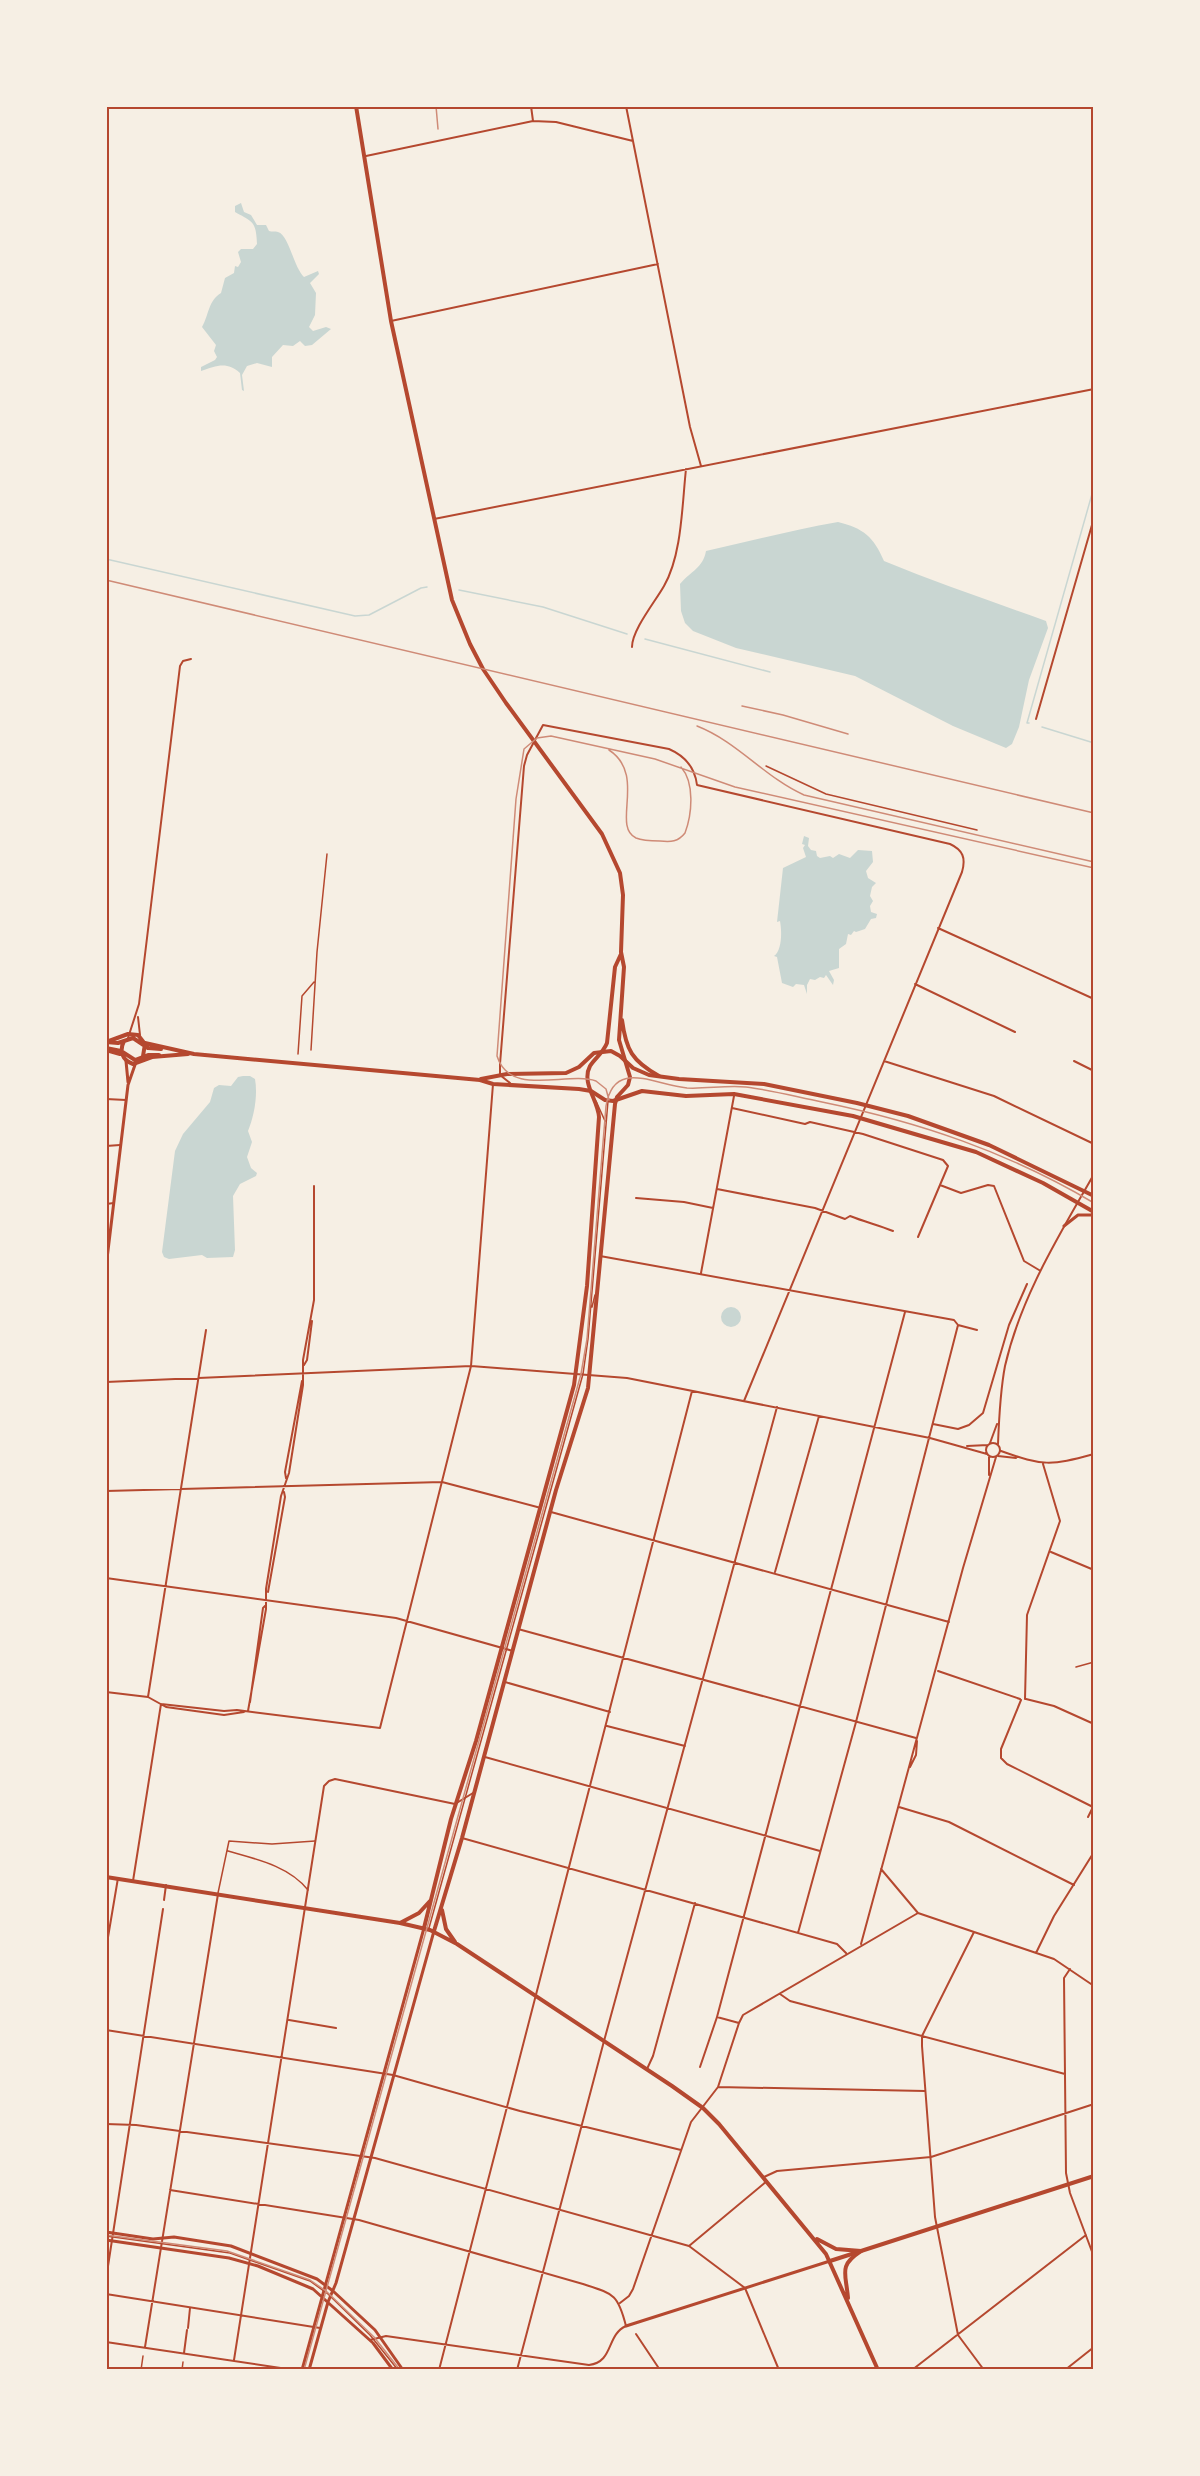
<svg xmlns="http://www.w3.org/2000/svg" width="1200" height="2476" viewBox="0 0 1200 2476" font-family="Helvetica,sans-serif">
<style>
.water{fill:#c9d6d2}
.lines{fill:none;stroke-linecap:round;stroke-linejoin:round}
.stream{stroke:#c9d6d2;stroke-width:1.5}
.service{stroke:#b5482f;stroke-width:1.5}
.pedestrian{stroke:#b5482f;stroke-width:1.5}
.minor{stroke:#b5482f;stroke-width:2}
.tertiary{stroke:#b5482f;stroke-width:3}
.secondary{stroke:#b5482f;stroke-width:4}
.primary{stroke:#b5482f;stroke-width:4}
.tram{stroke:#cf8b77;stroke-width:1.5}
.rail{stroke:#cf8b77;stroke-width:1.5}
.neatline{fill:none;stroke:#b5482f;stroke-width:2}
</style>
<rect width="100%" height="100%" fill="#f6efe4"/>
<!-- water -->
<path class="water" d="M241,203L244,212L251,215L257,225H266L269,231C272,232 275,231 278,232C289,235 293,266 304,277L318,271L319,274L310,283L316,293L315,315L309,327L313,331L326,327L331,329L312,345L305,346L300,341L293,346L283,345L272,357V367L257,363L247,366L242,375L244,391L242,390L240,373C227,361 216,366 201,371V367L215,360L217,357L214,351L216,345L202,327C209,315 208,301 221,293L225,278L234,273L235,266L238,267L241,262L238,252L241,249H253L257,244C256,221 253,222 235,212V206Z
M838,522C863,528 874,537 884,561C937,583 991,601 1046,621L1048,628L1029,680L1019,727L1012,744L1006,748L953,726L855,676L736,648L693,631L685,623L681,611L680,584C691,571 703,568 706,551C750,541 793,530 838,522Z
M804,836L809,838L808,846L811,850L816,851L817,856L820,858L830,856L833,858L839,854L850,858L858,850L872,851L873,862L866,871L868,878L876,883L872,887L870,896L873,901L870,906L871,912L877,914L876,918L871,919L865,929L856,932L854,931L851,935L848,934L846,944L839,949V968L829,971L834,980L833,985L826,975L824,978L820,977L815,980L810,979L807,985V994L804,985L796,984L793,987L782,983L777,957L774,956C782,950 782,932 780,921L777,922L783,868L806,857L803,848L805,845L802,844Z
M243,1076H250L255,1079C258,1096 254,1116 248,1131L252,1142L247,1157L251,1168L257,1173L256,1176L240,1184L233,1196L235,1250L233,1257L207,1258L202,1255L169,1259L164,1257L162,1252L175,1151L183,1134L210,1102L214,1088L219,1085L231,1086L238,1077Z
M721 1317a10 10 0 1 1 20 0a10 10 0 1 1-20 0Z"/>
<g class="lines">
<!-- stream -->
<path class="stream" d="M106,559L355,616L369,615L421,588L427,587
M459,590L543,607L627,634
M645,639L770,672
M1029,723H1027L1094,487
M1042,727L1094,743"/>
<!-- service -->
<path class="service" d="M766,766L826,794L977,830
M311,1050L317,952L327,854
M298,1054L302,996L314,982
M596,1101L605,1121
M592,1307L595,1295
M1076,1667L1094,1662
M228,1851C256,1859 289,1866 308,1890
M218,1893L229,1841L272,1844L315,1841
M429,1928L583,1374L588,1339L608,1101
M106,2236L230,2253L310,2281L328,2294L370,2335L398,2370"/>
<!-- pedestrian -->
<path class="pedestrian" d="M141,2370L143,2356
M182,2370L183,2362"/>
<!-- minor -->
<path class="minor" d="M531,106L533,121
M626,106L690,427L701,466
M366,156L533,121L556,122L633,141
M391,321L658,264
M434,519L1094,389
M632,647C632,630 655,602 664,586C682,555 682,505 686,469
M1036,719L1094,518
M938,928L1094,999
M915,984L1015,1032
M138,1017L140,1035
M128,1038L139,1004L180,666L183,661L191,659
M884,1061L994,1096L1094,1144
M1074,1061L1094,1071
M510,1083L500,1075V1064L524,766L527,755L543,725L669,749C685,756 695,768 697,785L950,844C963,850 966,858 962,872L744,1401
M106,1099L126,1100
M732,1108L805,1124L810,1122L863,1134L943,1160L948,1166L918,1237
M106,1146L120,1145
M940,1185L961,1193L988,1185L994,1186L1024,1261L1039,1270
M717,1189L815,1208L845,1219L850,1216C865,1222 878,1225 893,1231
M636,1198L684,1202L713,1208
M106,1204L114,1203
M600,1256L954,1320L958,1325L977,1330
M701,1273L734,1096
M304,1365L307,1360L312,1321
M106,1382L471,1366L627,1378L930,1438L987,1454
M933,1424L958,1429L969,1425L983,1413L1009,1325L1027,1284
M986 1450a7 7 0 1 1 14 0a7 7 0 1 1-14 0Z
M990,1443L997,1424
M998,1444C999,1418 1000,1392 1005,1366C1021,1296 1059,1236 1094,1174
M967,1446L988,1445
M1001,1451C1043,1466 1050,1466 1094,1454
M998,1456L1016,1458
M989,1457V1475
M286,1478L285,1472L302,1381
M106,1491L442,1482L541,1508
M551,1512L949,1622
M1051,1552L1094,1570
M775,1572L819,1416
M106,1578L396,1618L513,1651
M268,1592L285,1497L284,1492
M518,1629L916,1738
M938,1671L1020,1699
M505,1682L610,1712
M106,1692L148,1697L166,1707L224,1715L244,1712
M148,1697L206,1330
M1025,1699L1027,1615L1060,1521L1043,1464
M1026,1699L1054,1706L1094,1724
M1021,1700L1001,1749V1758L1007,1764L1093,1807L1088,1817
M250,1702L263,1608L266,1605
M161,1704L224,1711L237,1710L380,1728L471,1366L493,1084
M248,1711L266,1609V1589L281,1496L289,1473L303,1385V1360L314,1300V1186
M607,1726L685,1746
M485,1757L820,1851
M910,1767L916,1755L917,1741
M899,1807L949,1822L1074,1885
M462,1838L837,1944L846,1953
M881,1869L918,1913L1054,1959L1094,1986
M133,1881L161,1704
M164,1900L166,1885
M974,1932L922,2036V2046L935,2217L958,2335L984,2370
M798,1933L856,1722L958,1325
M861,1944L963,1568L996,1457
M106,1949L118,1878
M1036,1953L1054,1916L1094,1852
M1070,1969L1064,1978L1066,2173L1070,2193L1094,2257
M780,1994L790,2001L1065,2074
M717,2017L905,1312
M289,2020L336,2028
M739,2023L743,2015L918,1913
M106,2030L393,2075L520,2111L681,2150
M647,2069L653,2056L695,1903
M718,2087L925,2091
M106,2124L136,2125L375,2158L689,2246L745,2288L779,2370
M764,2177L777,2171L931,2157L1094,2104
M170,2190L359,2220L583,2284C614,2294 618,2294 626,2326C606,2335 614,2362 589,2365L386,2336L370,2340
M689,2246L767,2181
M106,2279L163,1909
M106,2294L320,2328
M620,2303L629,2296L633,2289L691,2122L718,2087L739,2023L717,2017L700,2067
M188,2328L190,2308
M636,2334L660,2370
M106,2342L294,2370
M145,2347L218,1894
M184,2353L187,2330
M234,2360L324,1786L329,1781L335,1779L455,1804L473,1793
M439,2370L692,1391
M517,2370L604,2041L777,1407
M912,2370L1086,2235
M1065,2370L1094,2347"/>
<!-- tertiary -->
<path class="tertiary" d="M126,1061L128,1082
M1064,1226L1078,1215H1094
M106,1267L128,1085L136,1062
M106,2232L153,2239L174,2237L231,2246L317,2279L333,2291L375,2330L403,2370
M106,2240L229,2258L258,2266L313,2289L373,2343L393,2370
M626,2326L830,2261
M302,2370L424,1928
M309,2370L328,2302L336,2283L434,1931"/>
<!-- secondary -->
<path class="secondary" d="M109,1041L128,1034L138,1035L145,1044L143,1056
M124,1041C119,1051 122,1060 133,1064L152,1057L188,1054
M106,1042L118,1043L133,1038L148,1048L161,1049
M145,1043L194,1054L480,1080L493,1084L579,1089L591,1091L605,1100L613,1101L642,1091L686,1096L734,1094L853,1116L976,1152L1043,1183L1094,1212
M106,1048L121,1051L135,1060L148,1055H159
M106,1050L120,1054
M481,1079L507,1074L566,1073L579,1067L594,1053L611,1051L620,1056L633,1068L649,1075L679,1079L764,1084L857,1103L908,1116L989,1145L1094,1196
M830,2261L1094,2176"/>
<!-- primary -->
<path class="primary" d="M356,106L391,321L452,600L470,644L483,669L506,703L602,834L620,873L623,895L621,952L624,967L619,1040L630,1077L628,1085L617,1097L615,1104L588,1388L556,1490L462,1838L434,1931
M622,1020C626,1050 632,1061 659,1076
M106,1877L400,1923L430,1930L457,1944L672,2086L703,2108L719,2124L826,2254L878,2370
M442,1910L446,1929L455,1942
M400,1923L419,1913L430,1901
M424,1928L451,1819L476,1741L574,1385L587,1286L599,1117C598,1100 581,1083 590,1066C595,1058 603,1053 607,1043L615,967L621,954
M817,2239L836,2249L861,2251
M848,2298C846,2273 838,2266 861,2251"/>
<!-- tram -->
<path class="tram" d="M609,750C647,775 611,826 636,838C643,841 652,841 660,841C671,842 678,842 685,833C692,814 695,783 681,767
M609,1100L606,1089L596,1081C567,1071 510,1098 497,1056L516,799L524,749L537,738L551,736L655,759L735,787L1094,868
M106,2235L227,2251L310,2280L326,2291L374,2337L400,2370
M304,2370L581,1374L587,1339L606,1106C614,1058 654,1085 687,1088C707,1089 726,1085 746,1087C771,1090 797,1097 822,1102C919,1122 1008,1152 1094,1203"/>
<!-- rail -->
<path class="rail" d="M436,106L438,129
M106,580L1094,813
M742,706L783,715L848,734
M697,726C738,742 764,777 804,795L1094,862"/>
</g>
<!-- border -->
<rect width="1200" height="2476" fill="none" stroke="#f6efe4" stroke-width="216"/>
<rect x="108" y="108" width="984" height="2260" class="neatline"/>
</svg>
